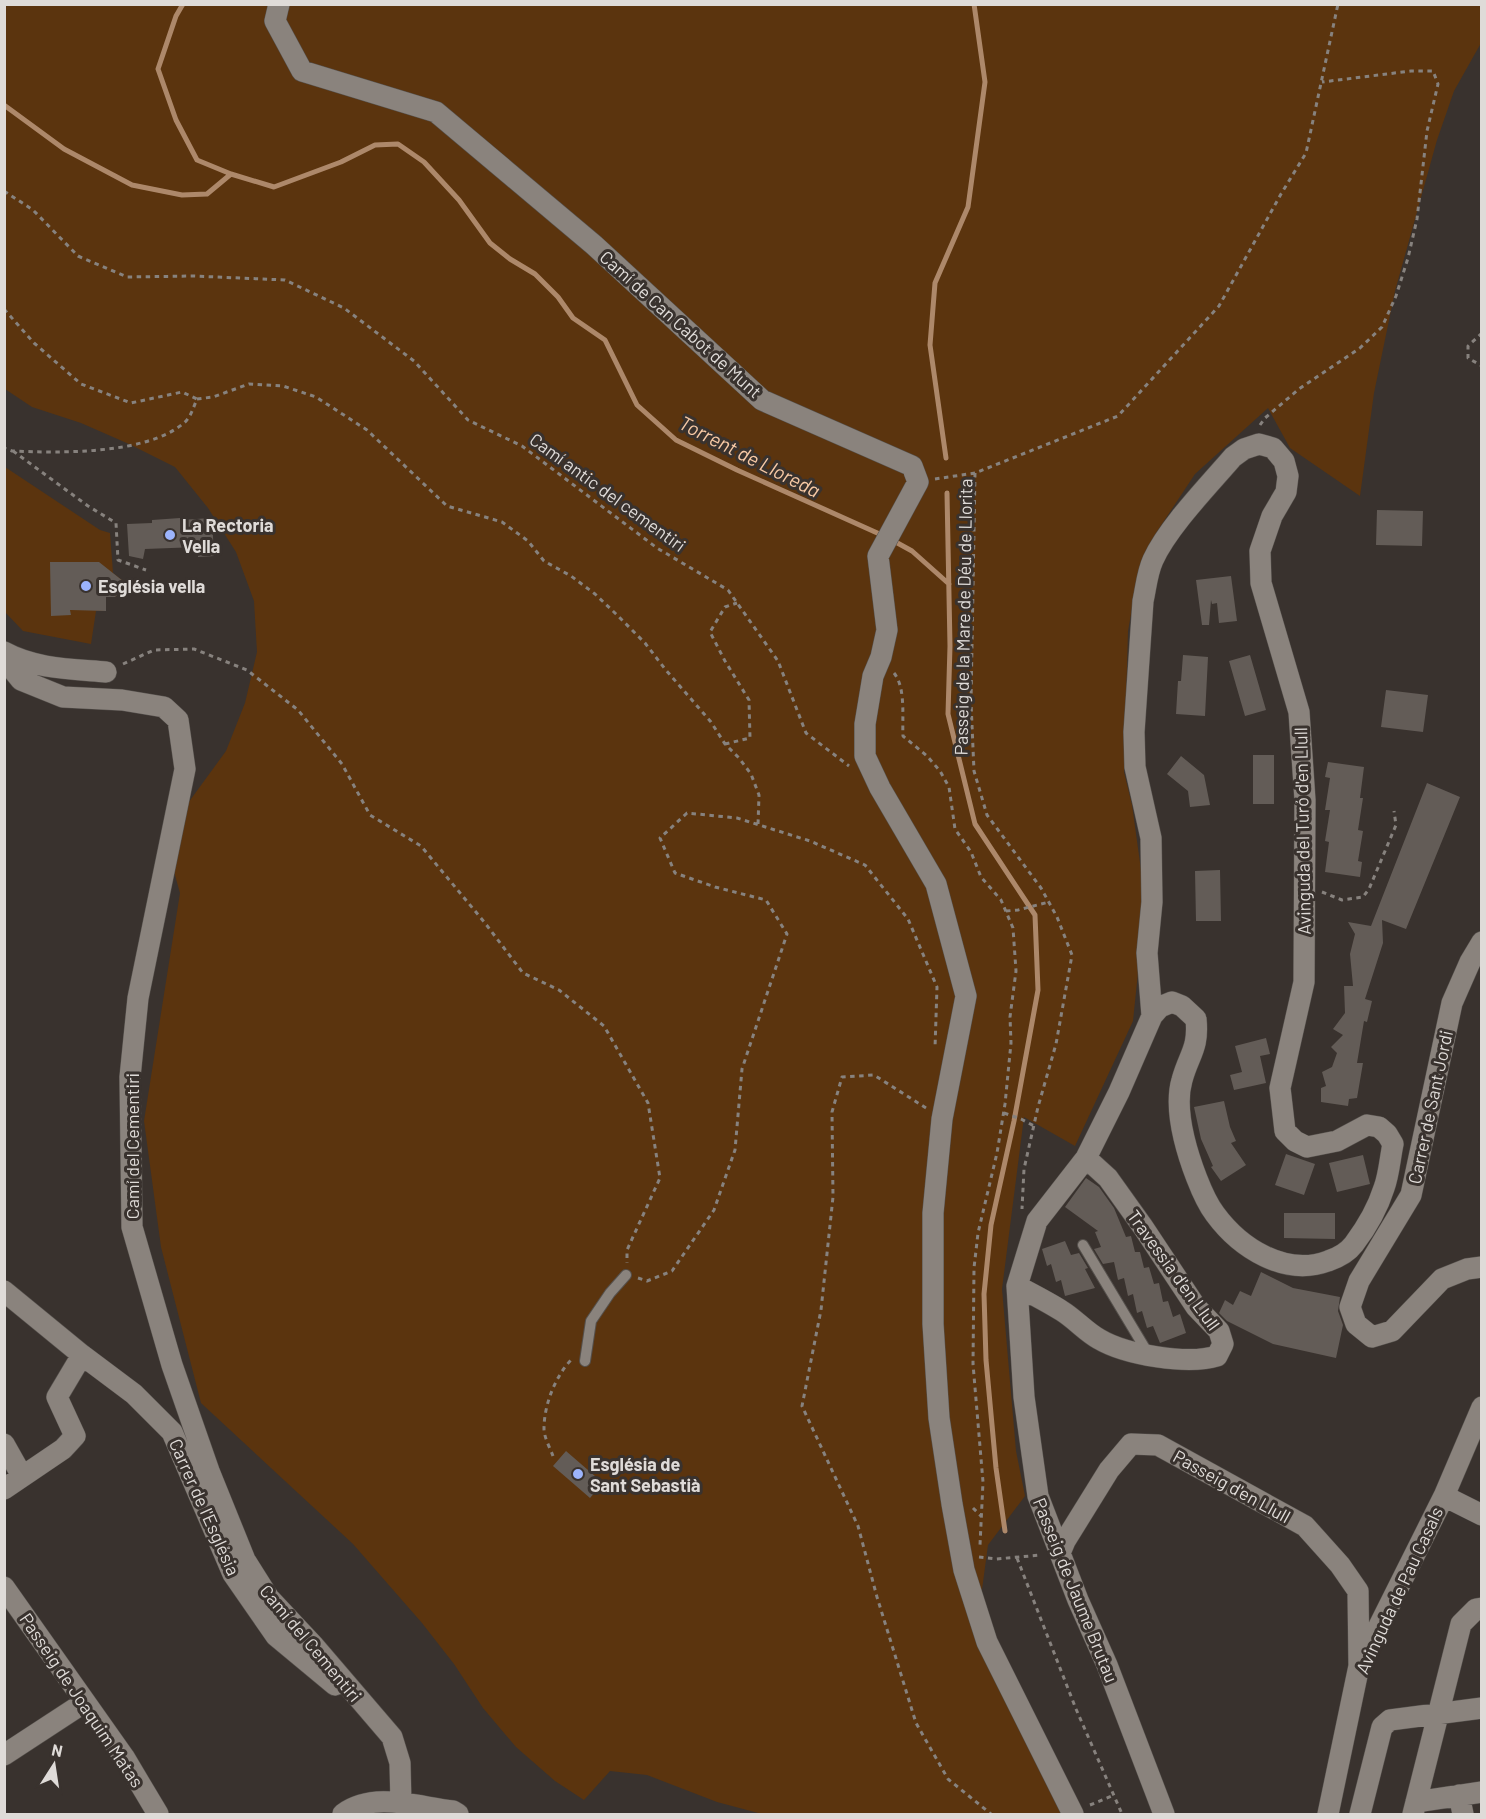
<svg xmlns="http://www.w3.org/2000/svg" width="1486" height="1819" viewBox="0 0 1486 1819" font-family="Barlow,sans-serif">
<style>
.green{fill:#5b340e}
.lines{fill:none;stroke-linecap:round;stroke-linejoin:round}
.stream{stroke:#ad886a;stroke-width:5}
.building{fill:#635c57}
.lane-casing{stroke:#55504c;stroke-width:12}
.street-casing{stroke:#55504c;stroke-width:22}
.path{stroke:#87827e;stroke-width:3;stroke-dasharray:4.5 4.5;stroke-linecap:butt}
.lane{stroke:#8a837d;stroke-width:10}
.street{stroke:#8a837d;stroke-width:21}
.poi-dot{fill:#9cb4fd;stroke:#39322e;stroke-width:2}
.labels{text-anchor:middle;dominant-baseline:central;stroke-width:6;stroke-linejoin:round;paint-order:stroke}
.street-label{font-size:18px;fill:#dfdbd8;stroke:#39322e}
.poi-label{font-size:18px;font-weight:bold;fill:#dfdbd8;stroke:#39322e;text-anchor:start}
.water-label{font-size:20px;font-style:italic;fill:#f7c9a5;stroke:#39322e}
</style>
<rect width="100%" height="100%" fill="#39322e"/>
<!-- green -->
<path class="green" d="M4,5H1481V43L1454,91L1437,140L1395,291L1374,393L1360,496L1290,448L1268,408L1195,474L1156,533L1138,574L1128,631L1124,772L1132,805L1142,877L1140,953L1133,1021L1075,1146L1024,1117L1002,1289L1016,1451L1025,1496L988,1545L981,1597L988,1649L1071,1814H762L717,1802L647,1775L610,1771L584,1800L555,1781L516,1747L483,1708L454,1664L422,1623L353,1544L201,1403L161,1247L144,1121L180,893L164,836L226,751L245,703L257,652L254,601L236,552L208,508L175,467L129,444L81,423L32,407L5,389Z
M5,467L100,530L110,533L113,573L123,581L121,591L115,597H106V611H96L91,644L23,631L5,612Z"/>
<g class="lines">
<!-- stream -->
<path class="stream" d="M183,4L176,16L158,69L176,120L197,160L231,174
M4,105L64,149L132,185L182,195L207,194L231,174L274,187L341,162L375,145L398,144L424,162L459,200L490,243L510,259L535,274L558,297L573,318L605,340L637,405L676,440L737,470L884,536
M946,458L930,345L935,283L968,207L985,82L974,4
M947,493L950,646L948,714L975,824L1035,915L1038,990L1014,1121L991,1225L984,1294L986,1360L996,1468L1005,1531
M892,540L912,551L949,584"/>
</g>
<!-- building -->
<path class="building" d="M1377,510L1423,511L1422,546L1376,545Z
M180,518V520L212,518L214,556L198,557V547L145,549L143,559L129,556L127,524L152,523V520Z
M50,562H99L123,581L121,591L115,597H106V611L70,610L71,615L51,616Z
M1231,576L1237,621L1219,623L1217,603L1212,604L1211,600L1209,625H1202L1196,580Z
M1183,655L1208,657L1205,716L1176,714L1178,681H1181Z
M1250,655L1266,710L1245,716L1229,661Z
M1386,690L1428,695L1423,732L1381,727Z
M1253,755H1274V804H1253Z
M1181,756L1204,775L1210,805L1190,807L1188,791L1167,774Z
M1328,762L1364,767L1360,798H1363L1358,830L1363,831L1358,861L1362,862L1360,877L1325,872L1329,842L1325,841L1330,810H1325L1330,778L1325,777Z
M1427,783L1460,797L1406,929L1382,920L1383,943L1365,999L1372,1001L1367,1022L1364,1021L1357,1063H1363L1357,1098L1349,1099L1348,1106L1321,1102V1088L1326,1086L1322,1072L1332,1067L1337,1053L1331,1047L1343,1035L1333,1029L1345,1013L1344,986H1353L1350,954L1355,934L1348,922L1371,926Z
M1220,870L1221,921H1196L1195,871Z
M1266,1038L1270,1054L1260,1056L1266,1083L1234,1090L1230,1075L1242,1072L1235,1046Z
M1224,1101L1230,1127L1236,1141L1231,1143L1246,1165L1221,1181L1211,1167L1213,1166L1201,1139L1194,1107Z
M1286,1154L1315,1164L1304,1195L1275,1185Z
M1363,1155L1370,1184L1337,1192L1329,1163Z
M1086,1178L1099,1187L1114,1208L1126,1237L1131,1236L1135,1252H1140L1144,1268L1149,1267L1154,1284L1159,1283L1163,1302L1168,1301L1173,1317L1180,1314L1186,1333L1160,1343L1153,1326L1147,1328L1142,1311L1137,1313L1133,1294L1128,1296L1124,1278L1118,1280L1114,1262L1103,1264L1094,1249L1101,1247L1095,1232L1098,1231L1065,1207Z
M1284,1213H1335V1239L1284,1238Z
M1065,1241L1071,1255L1079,1253L1088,1268L1085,1269L1095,1288L1065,1296L1061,1280L1056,1282L1051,1264L1047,1266L1042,1249Z
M1261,1272L1293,1288L1340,1297L1338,1311L1343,1325L1336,1358L1273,1344L1227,1321L1219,1313L1225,1300L1233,1305L1240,1291L1251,1296Z
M566,1451L603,1483L590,1498L553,1466Z"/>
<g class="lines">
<!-- lane casing -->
<g class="lane-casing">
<path id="lane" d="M1083,1245L1149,1355
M585,1361L591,1321L610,1293L626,1275"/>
</g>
<!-- street casing -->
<g class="street-casing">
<path id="street" d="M279,4L275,21L302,71L436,112L594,245L762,400L912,466L918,482L878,556L887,630L881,657L873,676L865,724V756L880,788L936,884L966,996L942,1119L933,1213V1324L939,1418L952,1504L964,1570L987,1642L1073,1814
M4,652C35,669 71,669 106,672
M4,659L21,680L63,697L122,700L164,707L178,720L185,769L138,998L130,1077L132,1227L172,1365L209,1471L245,1560L269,1598L314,1646L392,1737L400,1763L401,1804
M1482,942L1470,962L1452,1003L1411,1195L1359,1281L1350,1307L1356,1324L1372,1337L1392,1331L1442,1279L1467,1269L1482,1267
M1152,1016L1147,953L1152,902L1151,838L1135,767L1134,732L1143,601C1146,588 1147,573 1153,560C1168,527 1208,486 1233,457L1244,449L1259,444L1273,448L1284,461L1288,476L1286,492L1272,516L1260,551L1261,583L1299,712L1305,800L1304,982L1280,1088L1285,1131L1295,1141L1307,1147L1337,1141L1367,1125L1379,1127L1387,1134L1393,1144C1390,1158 1389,1175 1384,1188C1378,1207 1366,1228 1354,1244C1348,1252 1337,1258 1328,1261C1285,1277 1240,1248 1215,1214C1202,1197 1189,1159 1184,1138C1180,1121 1177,1097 1182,1080C1189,1054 1199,1049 1196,1019L1182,1006L1172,1002L1160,1007L1152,1016L1119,1092L1086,1158L1037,1221L1017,1286L1024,1397L1038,1496L1078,1600L1107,1665L1164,1814
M1017,1286C1032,1294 1048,1302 1062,1311C1075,1319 1086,1332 1099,1339C1126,1355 1188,1365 1217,1356L1223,1344L1219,1331L1196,1307L1143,1227L1108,1178L1086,1158
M4,1291L82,1355L134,1394L172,1432L233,1574L276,1636L335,1685
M4,1444L22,1476
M4,1489L63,1449L75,1436L57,1397L82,1355
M1444,1496L1482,1515
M1060,1553L1065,1541L1109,1470L1131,1444L1158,1445L1305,1526L1340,1565L1358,1591L1359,1666
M4,1587L124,1757L158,1814
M4,1755L85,1702
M1459,1795L1463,1814
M1416,1802L1482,1792
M343,1814C374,1791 417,1807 453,1811L458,1814
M1328,1814L1359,1666L1444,1496L1482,1407
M1360,1814L1382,1727L1390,1720L1482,1708
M1413,1814L1461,1624L1476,1609L1482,1608"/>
</g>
<!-- path -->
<path class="path" d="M4,191L33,210L78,256L127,277L194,276L285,280L344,308L414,361L468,420L522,446L657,548L728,590L778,661L806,733L849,766
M4,309L34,343L81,384L131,403L182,392L197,399C193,408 191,417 184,423C146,455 59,453 12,451L4,448
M1482,333L1468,346V358L1482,366
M197,399L213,397L249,384L283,386L316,397L367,430L447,506L502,522L528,541L544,561L571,576L595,594L616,614L645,643L665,669L711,722L725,744L739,758L751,774L759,795L758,825
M1260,425L1265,418L1299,389L1360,348L1382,327L1396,296L1408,258L1417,219L1427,131L1438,84L1433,71H1411L1322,82
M13,451L88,506L116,523L118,560L146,570
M975,473L971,702L974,771L987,815L1041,888L1057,917L1072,955L1056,1044L1038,1107L1024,1169L1022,1209
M935,479L975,473L1118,416L1219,306L1281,194L1306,153L1338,4
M123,664L154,650L194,649L247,670L298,710L342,764L370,815L421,846L485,923L523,973L559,990L604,1026L648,1103L660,1178L627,1250V1263
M894,673C906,688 902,717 903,736L927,756L940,771L949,787L955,829L971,852L981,877L1001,900L1013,928L1016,971L1010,1017L1011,1043L1005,1104L997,1153L978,1233L974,1268L973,1364L983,1482L980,1545
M725,744L750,738L749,700L725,661L710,632L725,607L737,603
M1322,892L1342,900L1363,897L1369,889L1396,825L1394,811
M1006,911L1018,910L1049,902
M926,1108L874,1075L842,1077L832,1112L833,1197L821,1310L802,1406L858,1526L877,1597L916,1723L948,1779L991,1814
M1004,1113L1021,1119L1034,1126
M638,1278L647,1281L672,1271L714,1210L735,1150L742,1069L787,934L766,900L715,887L675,873L660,838L687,813L737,818L810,841L865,865L908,919L937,987L935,1048
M553,1456C550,1448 544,1437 544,1429C544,1405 555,1377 571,1360
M973,1508L982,1517
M979,1557L996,1559L1041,1555
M1017,1558L1076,1709L1122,1814
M1090,1805L1114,1795"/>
<!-- lane -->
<use href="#lane" class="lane"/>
<!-- street -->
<use href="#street" class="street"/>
</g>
<!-- markers -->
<g class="poi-dot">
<circle cx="170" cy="535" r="6"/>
<circle cx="86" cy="586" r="6"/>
<circle cx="578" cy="1474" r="6"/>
</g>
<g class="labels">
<!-- street labels -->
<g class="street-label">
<text transform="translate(681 324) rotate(42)">Camí de Can Cabot de Munt</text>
<text transform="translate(608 492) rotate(36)">Camí antic del cementiri</text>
<text transform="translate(963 617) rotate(-89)">Passeig de la Mare de Déu de Llorita</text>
<text transform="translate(1302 831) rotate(-91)">Avinguda del Turó d'en Llull</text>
<text transform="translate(1430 1107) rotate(-78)">Carrer de Sant Jordi</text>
<text transform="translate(132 1146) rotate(-90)">Camí del Cementiri</text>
<text transform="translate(1174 1270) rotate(54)">Travessia d'en Llull</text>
<text transform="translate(1232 1486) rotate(29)">Passeig d'en Llull</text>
<text transform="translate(205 1507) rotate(66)">Carrer de l'Església</text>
<text transform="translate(1076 1590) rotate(68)">Passeig de Jaume Brutau</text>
<text transform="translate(1399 1590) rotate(-65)">Avinguda de Pau Casals</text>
<text transform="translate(311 1643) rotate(50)">Camí del Cementiri</text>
<text transform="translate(82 1700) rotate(56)">Passeig de Joaquim Matas</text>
</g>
<!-- poi labels -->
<g class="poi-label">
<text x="182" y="525">La Rectoria<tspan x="182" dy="21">Vella</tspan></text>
<text x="98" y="586">Església vella</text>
<text x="590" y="1464">Església de<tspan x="590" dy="21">Sant Sebastià</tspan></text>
</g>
<!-- water labels -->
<g class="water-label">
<text transform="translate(750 456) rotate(27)">Torrent de Lloreda</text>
</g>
</g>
<!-- border -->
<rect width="1486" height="1819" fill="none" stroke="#dfdbd8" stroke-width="12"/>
<!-- north arrow -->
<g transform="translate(54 1765) rotate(12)" stroke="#39322e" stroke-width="4.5" paint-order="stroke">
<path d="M0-4.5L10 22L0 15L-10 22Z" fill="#dfdbd8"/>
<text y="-9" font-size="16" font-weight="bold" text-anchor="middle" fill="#dfdbd8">N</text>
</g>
</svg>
